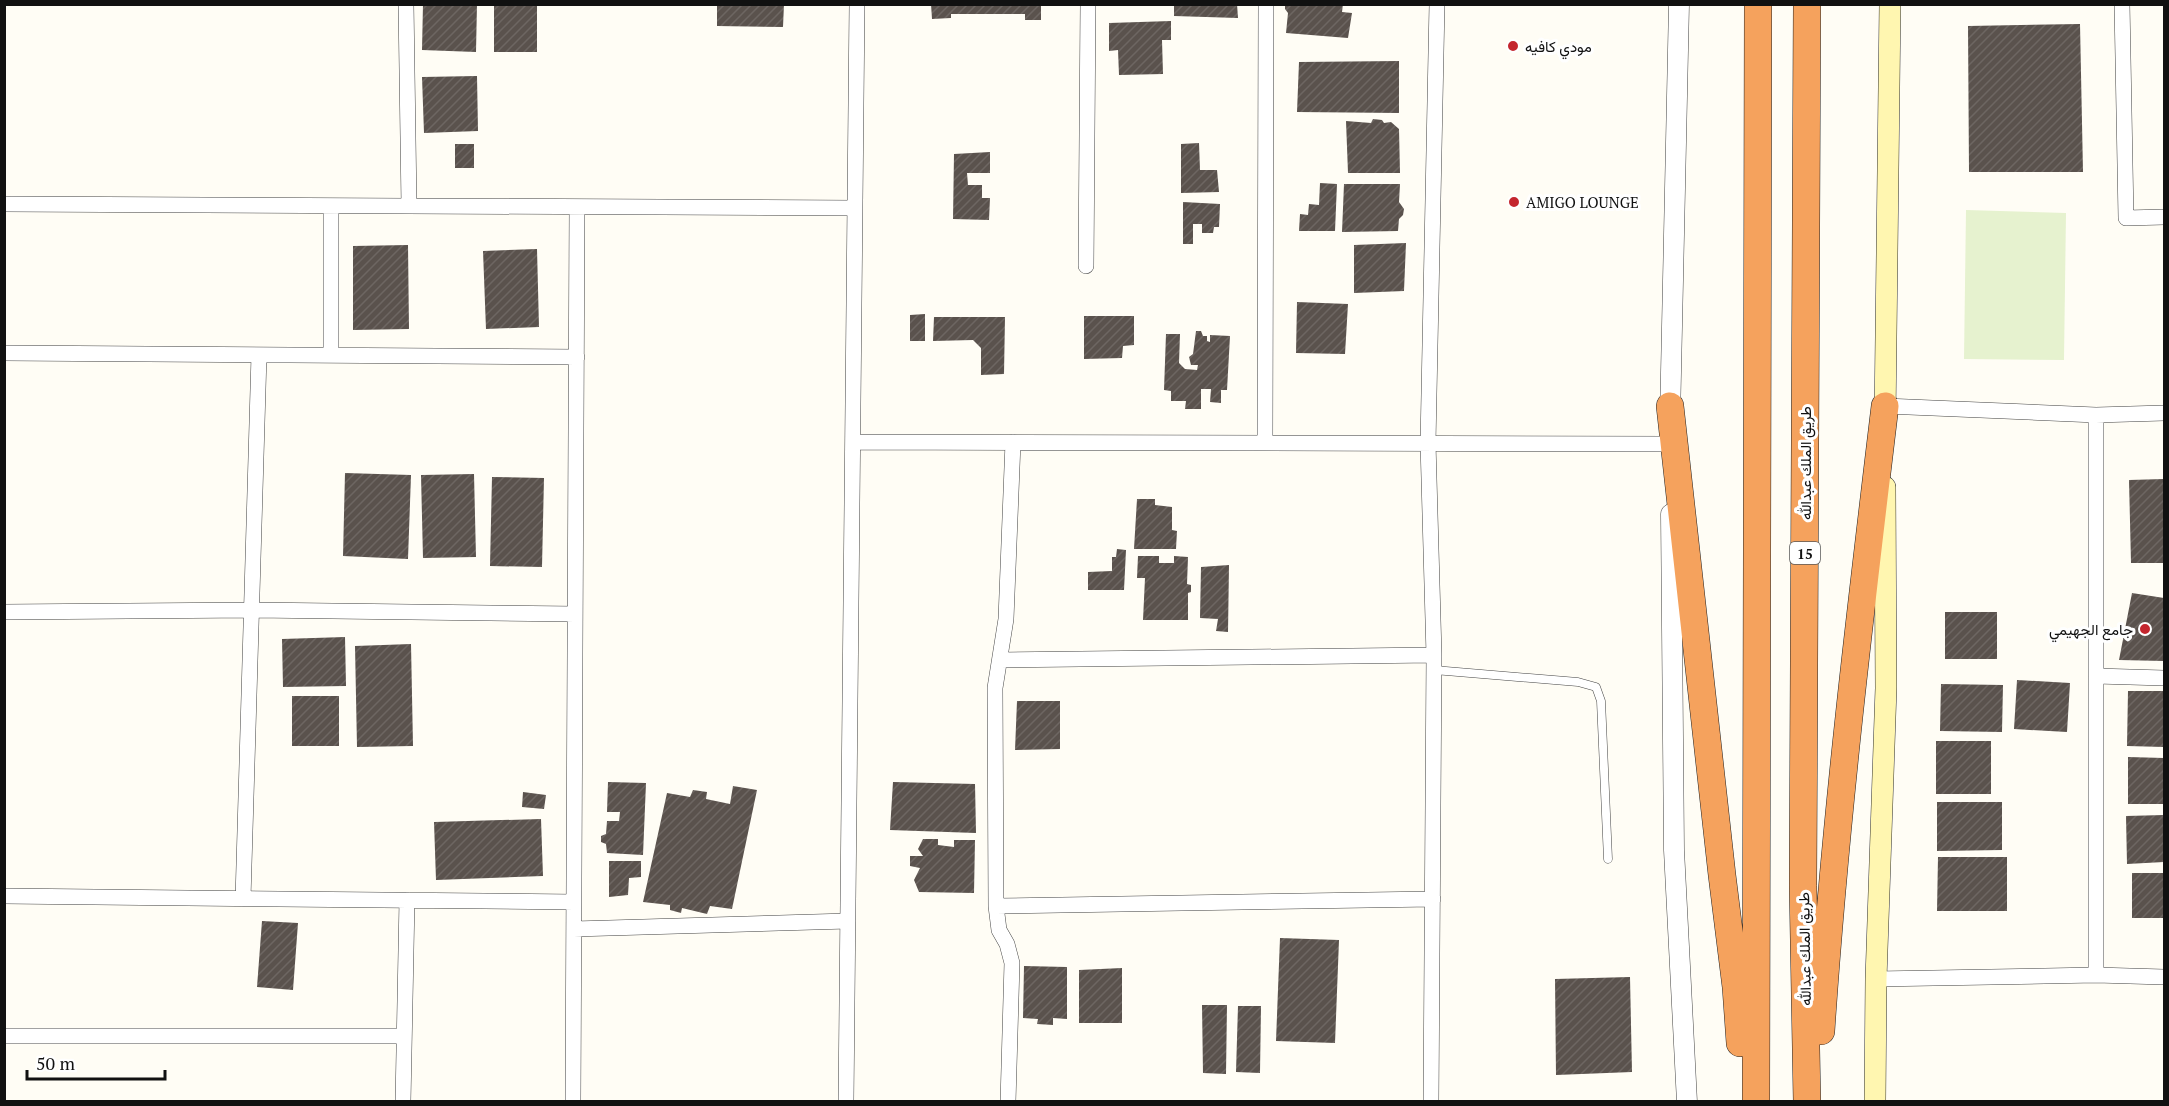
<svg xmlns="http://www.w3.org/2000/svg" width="2169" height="1106" viewBox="0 0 2169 1106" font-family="'PT Serif',Vazirmatn,serif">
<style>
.pitch{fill:#e6f2cf}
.building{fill:url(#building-hatch)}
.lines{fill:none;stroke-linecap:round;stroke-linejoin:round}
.service-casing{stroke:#444;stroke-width:9}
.minor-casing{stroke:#444;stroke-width:16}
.tertiary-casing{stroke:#444;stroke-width:21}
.secondary-casing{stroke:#333;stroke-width:22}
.motorway-casing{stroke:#222;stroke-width:28}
.service{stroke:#fff;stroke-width:8}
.minor{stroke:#fff;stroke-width:15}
.tertiary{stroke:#fff;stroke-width:20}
.secondary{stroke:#fff6b0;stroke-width:21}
.motorway{stroke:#f5a25d;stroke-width:27}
.poi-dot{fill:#c4262e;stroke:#fff;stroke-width:2}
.labels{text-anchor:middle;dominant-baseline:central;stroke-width:6;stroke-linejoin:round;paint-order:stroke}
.shield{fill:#fff;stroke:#585858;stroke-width:1.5}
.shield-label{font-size:14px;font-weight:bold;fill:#111}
.poi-label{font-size:15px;fill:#111;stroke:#fff;text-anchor:start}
.street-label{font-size:15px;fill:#111;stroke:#fff}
</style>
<defs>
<pattern id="building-hatch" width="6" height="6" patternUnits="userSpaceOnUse" patternTransform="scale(1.5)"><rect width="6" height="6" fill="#5a524d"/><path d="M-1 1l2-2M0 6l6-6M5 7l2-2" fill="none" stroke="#6d6662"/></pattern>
</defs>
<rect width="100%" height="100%" fill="#fffdf5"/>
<!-- pitch -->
<path class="pitch" d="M1966,210L2066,213L2064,360L1964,359Z"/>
<!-- building -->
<path class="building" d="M423,4H477L476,52L422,50Z
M494,4H537V52H494Z
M717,4H784L783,27L717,26Z
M931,4H1041V20H1025V14H951V18L932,19Z
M1174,4H1237L1238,18L1174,16Z
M1285,4H1343L1342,12L1352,13L1348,38L1286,33L1288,13L1285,9Z
M1171,21V40H1162L1163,74L1119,75L1118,50L1109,51V23Z
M2080,24L2083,172H1969L1968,26Z
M1399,61V113L1297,112L1299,62Z
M477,76L478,131L424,133L422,77Z
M1373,119L1382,120L1384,123L1391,122L1399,129L1400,173H1348L1346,121L1371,123Z
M1199,143L1200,170H1217L1219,192L1181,193V144Z
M455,144H474V168H455Z
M990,152V173H967L968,185H982V198H990L989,220L953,219L954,154Z
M1320,183L1337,184L1335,231H1299L1300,214L1308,215L1309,204L1319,205Z
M1344,184H1400L1399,202L1404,209L1403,215L1399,219L1398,231L1342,232Z
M1183,202L1220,204L1219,227H1214L1213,233H1202V224H1193V244H1183Z
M1406,243L1404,291L1354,293V245Z
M408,245L409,329L353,330V246Z
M537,249L539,327L486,329L483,251Z
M1297,302L1348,304L1345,354L1296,353Z
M925,314V341H910V315Z
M1084,316H1134V345L1123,346L1122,358L1084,359Z
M934,317H1005L1004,374L981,375V348L973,340L933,341Z
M1196,331H1201L1203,336H1207V341L1210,342V335L1230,336L1227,390H1221V403L1210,402L1211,389H1201V409H1185L1186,401H1171V391L1164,390L1166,334H1180L1179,363L1185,369L1197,370L1198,365H1191L1189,357L1193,354Z
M345,473L411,475L408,559L343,556Z
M474,474L476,557L423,558L421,475Z
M492,477L544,478L542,567L490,566Z
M2164,479V563H2131L2129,480Z
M1137,499H1155V505L1172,507V530L1177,531L1176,549H1134Z
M1117,549L1126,550L1124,590H1088V572L1112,571V557H1116Z
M1138,556H1159V563H1174V556L1188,557L1187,584L1191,585V592L1188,593V620H1143L1145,578H1137Z
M1229,565L1228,632L1216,631L1218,619L1200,618L1201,567Z
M2132,593L2164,598V661L2119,660Z
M1945,612H1997V659H1945Z
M345,637L346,686L283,687L282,639Z
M411,644L413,746L357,747L355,646Z
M2017,680L2070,683L2067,732L2014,729Z
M1941,684L2003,685L2002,732L1940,731Z
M2128,691H2164V747L2127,746Z
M292,696H339V746H292Z
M1017,701H1060V749L1015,750Z
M1936,741H1991V794H1936Z
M2128,757L2164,758V804H2128Z
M608,782L646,783L643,855L607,853L606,844L601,842V836L606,834L607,821H619L620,812H607Z
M893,782L975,784L976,833L890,830Z
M733,786L757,790L732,909L710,906L707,914L682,908L681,913L670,910V905L643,902L667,793L690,797L693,790L707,792L706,799L730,804Z
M523,792L546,795L544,809L522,807Z
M1937,802H2002V850L1937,851Z
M2164,815V862L2127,864L2126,816Z
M541,819L543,876L436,880L434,822Z
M923,839H938V845L954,847V840H975L974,893L919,892L914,880L920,868L910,866V856H923L918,849Z
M1938,857H2007V911H1937Z
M609,861H641V877L629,878L628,895L609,897Z
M2132,873H2164V918H2132Z
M262,921L298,923L293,990L257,987Z
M1280,938L1339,940L1335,1043L1276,1041Z
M1024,966L1067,967V1019L1053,1018V1025L1037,1024L1038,1019L1023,1018Z
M1122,968V1023H1079V970Z
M1630,977L1632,1072L1556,1075L1555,979Z
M1202,1005H1227L1226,1074L1203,1073Z
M1238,1006H1261L1260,1073L1236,1072Z"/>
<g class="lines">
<!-- service casing -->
<g class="service-casing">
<path id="service" d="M1434,670L1578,682L1596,687L1601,701L1608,859"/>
</g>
<!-- minor casing -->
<g class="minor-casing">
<path id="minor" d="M406,4L409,205
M2122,4L2126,218L2164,217
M4,204L855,208
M331,206V355
M1086,266L1088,4
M4,353L577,357
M1885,406L2096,415L2164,413
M853,442L1671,444
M1265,443L1266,4
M4,612L252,610L575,614
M1001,660L1434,655
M2096,676L2164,678
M4,896L574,902
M243,899L259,355
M996,906L1433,899
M574,929L848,921
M2096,975L2164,977
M1876,979L2096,975V415
M4,1036H403
M403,1102L407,900
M573,1102L577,207
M846,1102L857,4
M1008,1102L1012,963L1007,944L999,930L996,906L995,688L1006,619L1013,442
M1431,1102L1434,655L1428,443L1437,4"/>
</g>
<!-- tertiary casing -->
<g class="tertiary-casing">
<path id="tertiary" d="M1670,419L1679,4
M1671,514L1674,850L1687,1102"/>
</g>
<!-- secondary casing -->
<g class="secondary-casing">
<path id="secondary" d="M1885,420L1890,4
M1875,1102L1876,979L1886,688L1885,487"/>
</g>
<!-- motorway casing -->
<g class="motorway-casing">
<path id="motorway" d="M1807,4L1803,886L1807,1102
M1670,406L1722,875L1736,987L1740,1043
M1821,1031C1835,822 1860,614 1885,406
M1756,1102L1758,4"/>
</g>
<!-- service -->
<use href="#service" class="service"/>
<!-- minor -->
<use href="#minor" class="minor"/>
<!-- tertiary -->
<use href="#tertiary" class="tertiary"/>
<!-- secondary -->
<use href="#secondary" class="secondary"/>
<!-- motorway -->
<use href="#motorway" class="motorway"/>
</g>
<!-- markers -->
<g class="poi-dot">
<circle cx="1513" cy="46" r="6"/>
<circle cx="1514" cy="202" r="6"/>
<circle cx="2145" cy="629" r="6"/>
</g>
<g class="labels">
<!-- shield labels -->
<rect class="shield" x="1790" y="542" width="30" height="22" rx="4.5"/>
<g class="shield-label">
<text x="1805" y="553">15</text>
</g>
<!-- poi labels -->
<g class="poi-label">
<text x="1525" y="46">مودي كافيه</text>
<text x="1526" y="202">AMIGO LOUNGE</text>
<text x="2133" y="629" text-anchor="end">جامع الجهيمي</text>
</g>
<!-- street labels -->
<g class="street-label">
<text transform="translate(1805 463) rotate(-90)">طريق الملك عبدالله</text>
<text transform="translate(1804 949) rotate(-91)">طريق الملك عبدالله</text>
</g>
</g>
<!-- border -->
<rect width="2169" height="1106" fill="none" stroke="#111111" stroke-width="12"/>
<!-- scale -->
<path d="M27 1070v9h138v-9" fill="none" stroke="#111111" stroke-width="3"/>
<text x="36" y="1070" font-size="18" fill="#111111" stroke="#ffffff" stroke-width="4.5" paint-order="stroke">50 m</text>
</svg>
